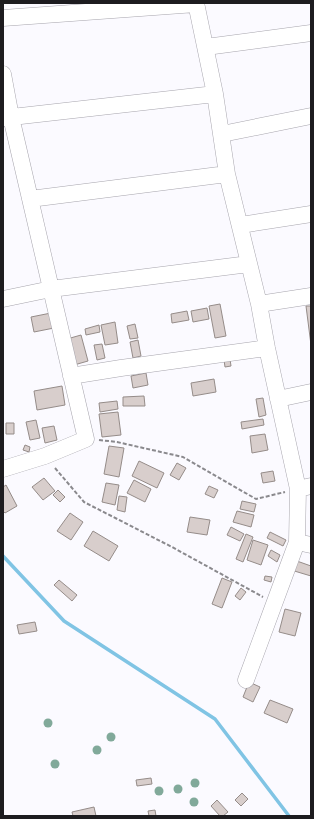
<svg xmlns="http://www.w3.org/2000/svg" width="314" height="819" viewBox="0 0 314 819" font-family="Roboto,sans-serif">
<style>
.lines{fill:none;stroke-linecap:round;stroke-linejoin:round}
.stream{stroke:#80c4e4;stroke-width:3.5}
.building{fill:#d8cecc;stroke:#958c89}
.minor-casing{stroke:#a7a5ad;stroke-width:17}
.path{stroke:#8a898d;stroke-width:2;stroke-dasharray:4 2;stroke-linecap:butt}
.minor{stroke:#fff;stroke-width:16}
.tree{fill:#81a99a}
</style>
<rect width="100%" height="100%" fill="#fbfaff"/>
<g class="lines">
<!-- stream -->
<path class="stream" d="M3,556L64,621L215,719L289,816"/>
</g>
<!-- building -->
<path class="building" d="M220,304L226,336L215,338L209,306Z
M306,306H311V345Z
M207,308L209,319L193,322L191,311Z
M187,311L189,320L172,323L171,314Z
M51,313L54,328L34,332L31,317Z
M115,322L118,343L105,345L101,325Z
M135,324L138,338L130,339L127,326Z
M99,325L100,332L86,335L85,329Z
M81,335L88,361L74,365L67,339Z
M138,340L141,356L133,358L130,342Z
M102,344L105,358L97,360L94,345Z
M230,359L231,366L225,367L224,360Z
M146,373L148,385L133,388L131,376Z
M214,379L216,392L193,396L191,383Z
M62,386L65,405L37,410L34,391Z
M144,396L145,406H123V397Z
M263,398L266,415L259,417L256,399Z
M117,401L118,409L100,412L99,403Z
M118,412L121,435L102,437L99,414Z
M263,419L264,425L242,429L241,422Z
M36,420L40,438L30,440L26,422Z
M6,423H14V434H6Z
M54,426L57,440L45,443L42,428Z
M265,434L268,450L252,453L250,436Z
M25,445L30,447L29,452L23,450Z
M109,446L124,448L119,477L104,474Z
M139,461L164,473L157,488L132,476Z
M177,463L186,468L179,480L170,475Z
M273,471L275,481L263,483L261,473Z
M44,478L55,491L43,500L32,487Z
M134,480L151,489L145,502L127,493Z
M106,483L119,485L115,505L102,502Z
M6,485L17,506L5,513L3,511V487Z
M209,486L218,490L214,498L205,494Z
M58,490L65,497L60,502L53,495Z
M119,496L127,497L125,512L117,510Z
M242,501L256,504L254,512L240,509Z
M237,511L254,515L251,527L233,522Z
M70,513L83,522L71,540L57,531Z
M190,517L210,520L207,535L187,532Z
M231,527L244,534L240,541L227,535Z
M93,531L118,546L109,561L84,546Z
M270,532L286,540L283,546L267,538Z
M246,534L253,537L243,562L236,559Z
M253,540L268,545L261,565L247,560Z
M271,550L280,555L277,562L268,556Z
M294,560L311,566V576L291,570Z
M265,576L272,577L271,582L264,580Z
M222,578L232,582L222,608L212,604Z
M59,580L77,595L72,601L54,585Z
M241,588L246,592L240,600L235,596Z
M285,609L301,613L295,636L279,632Z
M35,622L37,631L19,634L17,625Z
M249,682L260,687L253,702L243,697Z
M270,700L293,709L287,723L264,713Z
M151,778L152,784L137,786L136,780Z
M242,793L248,799L241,806L235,800Z
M217,800L228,812L223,816H220L211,806Z
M94,807L96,816H73L72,812Z
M155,810L156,816H149L148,811Z"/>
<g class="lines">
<!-- minor casing -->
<g class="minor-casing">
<path id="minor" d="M196,3L215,94L227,174L259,304L267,348L298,489L311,486
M3,18L196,4
M206,47L311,33
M3,74L11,117L86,439L45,456L3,469
M3,118L215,94
M222,134L311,116
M30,199L227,174
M241,225L311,214
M3,299L51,289L249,264
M259,304L311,296
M71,376L121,368L267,348
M278,399L311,392
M297,542L311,545
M246,680L297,542L298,489"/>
</g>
<!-- path -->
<path class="path" d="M99,440L117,442L183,457L256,499L285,492
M55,468L84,502L172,547L263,597"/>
<!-- minor -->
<use href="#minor" class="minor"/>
</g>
<!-- trees -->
<g class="tree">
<circle cx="48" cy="723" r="4.5"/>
<circle cx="111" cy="737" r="4.5"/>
<circle cx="97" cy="750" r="4.5"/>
<circle cx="55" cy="764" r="4.5"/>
<circle cx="195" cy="783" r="4.5"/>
<circle cx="178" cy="789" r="4.5"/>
<circle cx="159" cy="791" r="4.5"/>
<circle cx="194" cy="802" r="4.5"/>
</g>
<!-- border -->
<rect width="314" height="819" fill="none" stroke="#1d1c1f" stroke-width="8"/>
</svg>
